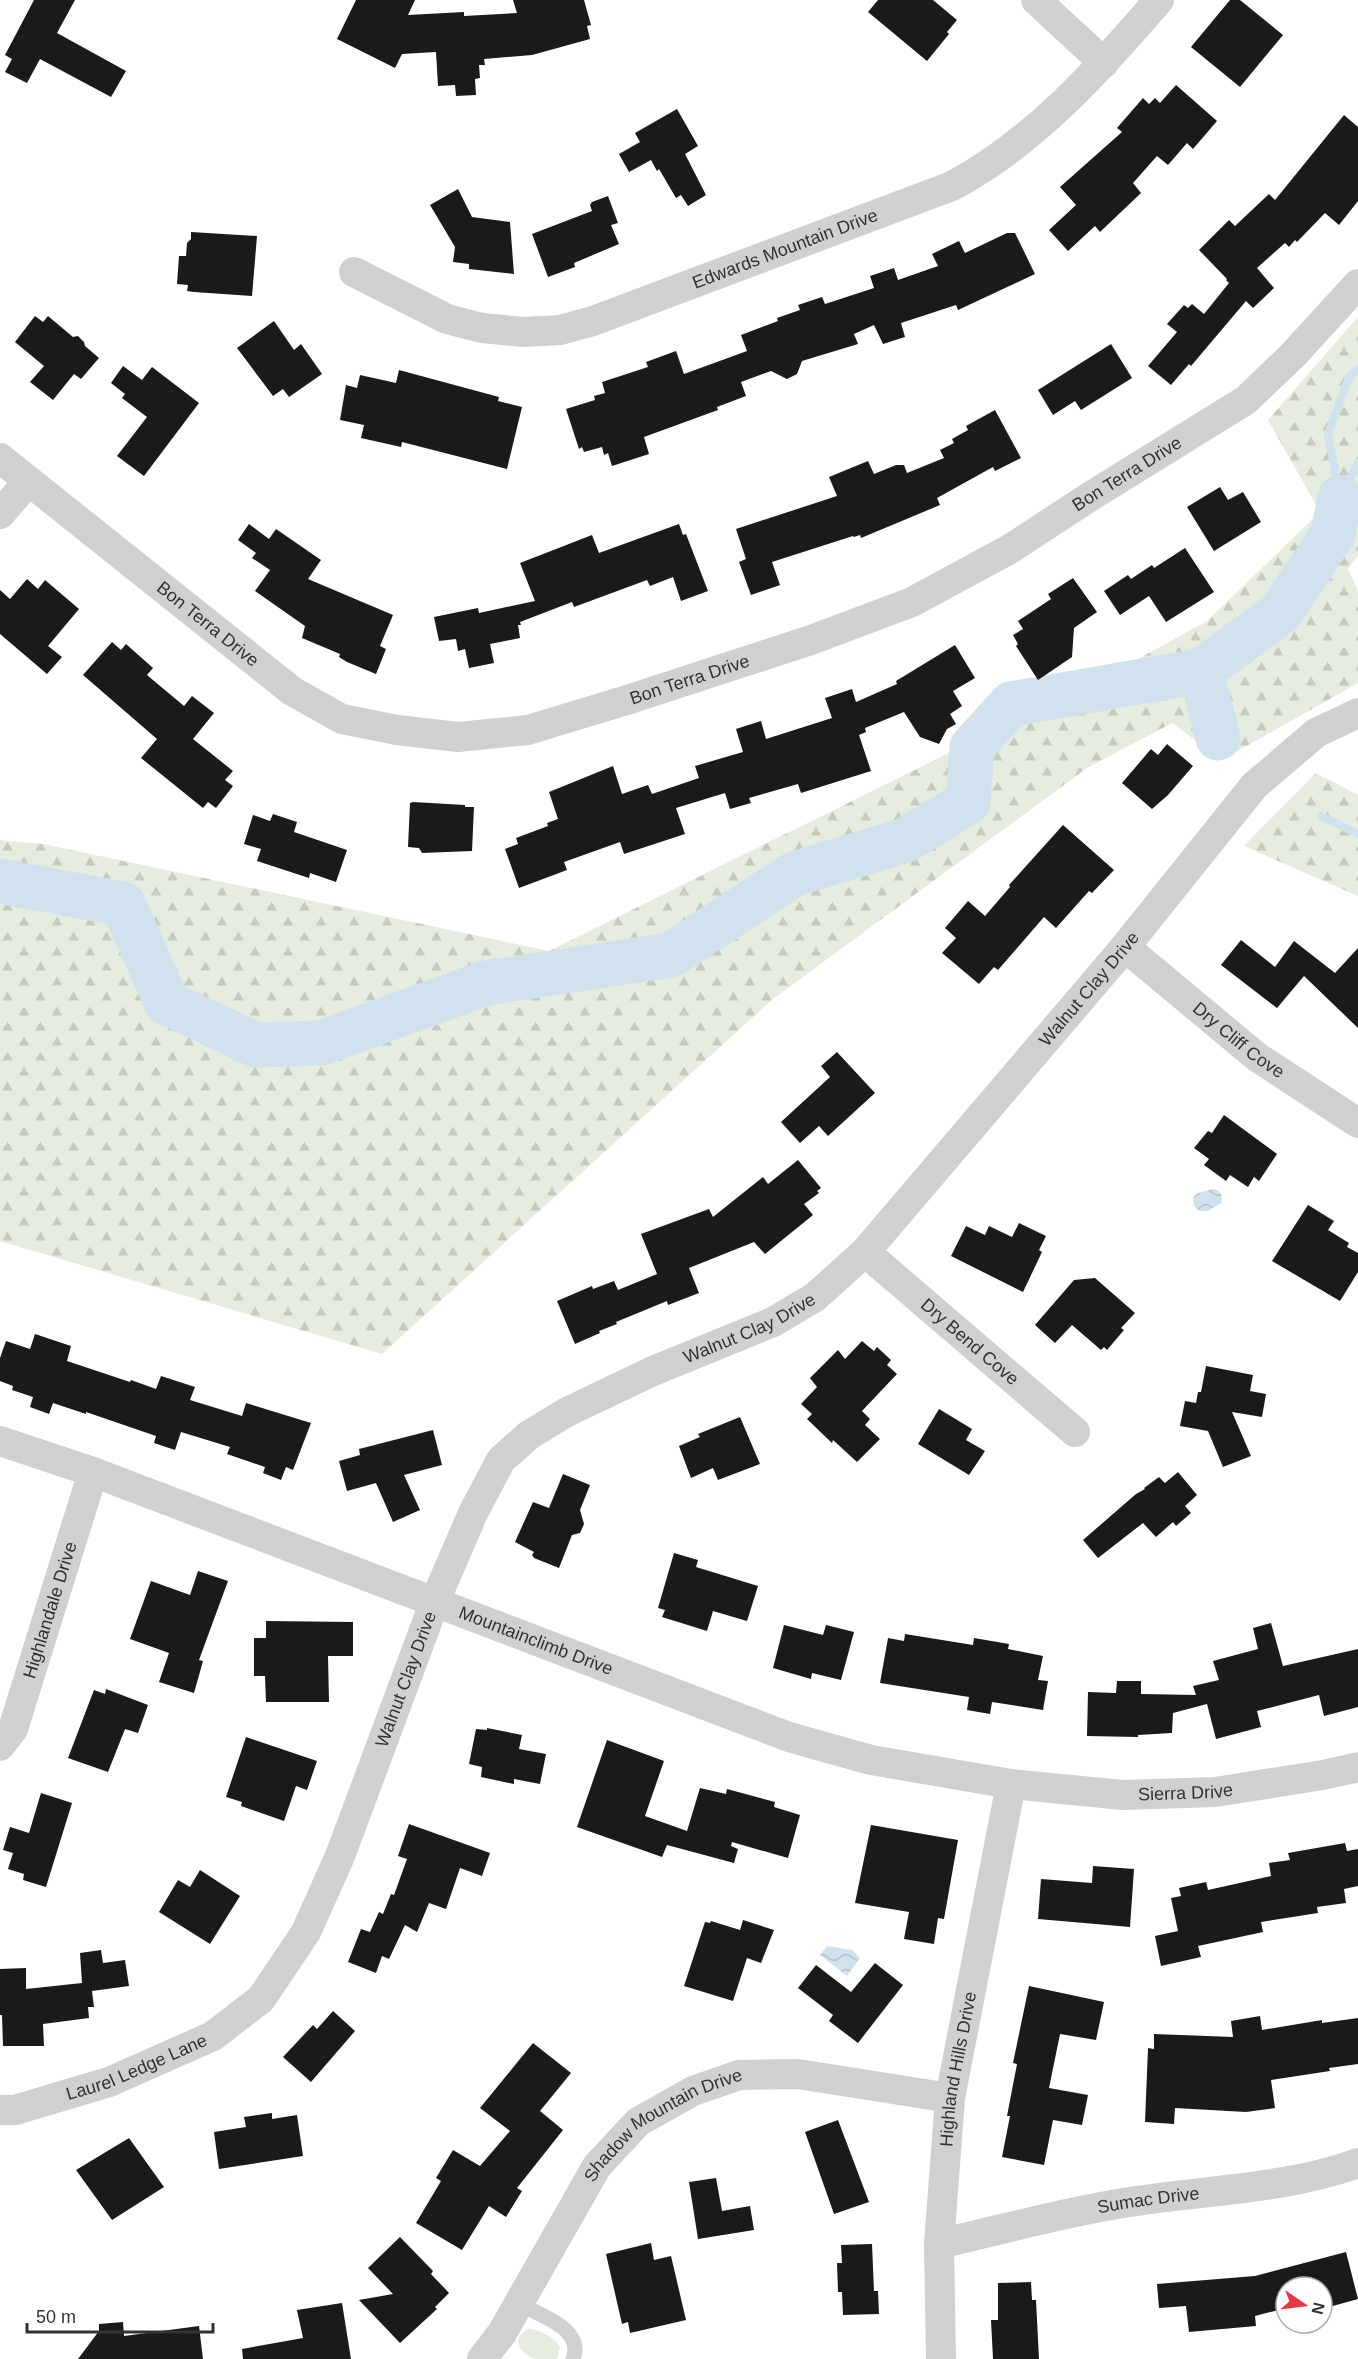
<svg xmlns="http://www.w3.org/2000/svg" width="1358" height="2359" viewBox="0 0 1358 2359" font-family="Arial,sans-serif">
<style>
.green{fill:#e6ecdf}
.forest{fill:url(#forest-firs)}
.water{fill:url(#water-waves)}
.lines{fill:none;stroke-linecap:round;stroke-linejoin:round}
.stream{stroke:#cfe2ee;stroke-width:8}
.river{stroke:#cfe2ee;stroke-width:45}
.building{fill:#1a1a1a}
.lane{stroke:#d0d0d0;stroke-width:15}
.street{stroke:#d0d0d0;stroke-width:30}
.labels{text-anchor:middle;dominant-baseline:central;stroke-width:6;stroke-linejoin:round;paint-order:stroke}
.street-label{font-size:18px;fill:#333;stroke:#fff}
</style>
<defs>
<pattern id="forest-firs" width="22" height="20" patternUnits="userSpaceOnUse" patternTransform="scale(1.5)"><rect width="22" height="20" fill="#e6ecdf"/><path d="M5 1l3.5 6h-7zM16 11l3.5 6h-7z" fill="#c6cbc0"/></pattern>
<pattern id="water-waves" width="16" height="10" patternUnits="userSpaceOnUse" patternTransform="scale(1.5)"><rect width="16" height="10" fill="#cfe2ee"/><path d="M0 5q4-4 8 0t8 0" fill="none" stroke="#b2c2cd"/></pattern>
</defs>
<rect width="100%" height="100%" fill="#fff"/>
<!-- green -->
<path class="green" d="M529,2329C539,2329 555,2338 560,2347L557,2359C550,2359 542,2359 536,2359C520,2356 509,2337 529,2329Z"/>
<!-- forest -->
<path class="forest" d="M1358,317V555L1348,569L1358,590V683L1222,760L1172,723L1087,768L773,999L382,1354L0,1241V840L43,844L549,951L1129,664L1207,621L1320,512L1268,420Z
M1316,773L1358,795V896L1244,846Z"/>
<!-- water -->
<path class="water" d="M1213,1189L1218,1190L1222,1196L1221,1203L1208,1211H1199L1194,1206L1193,1197L1198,1193Z
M827,1946L852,1950L860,1958L847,1976L820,1955Z"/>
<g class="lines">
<!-- stream -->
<path class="stream" d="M1340,498L1328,434L1349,377L1358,369
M1340,498L1358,463
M1321,816L1358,834"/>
<!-- river -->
<path class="river" d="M1201,671L1280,613L1333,534L1340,498
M0,881L123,904L167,1003L256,1045L321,1043L486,983L671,955L794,874L906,840L968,802L972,747L1011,704L1201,671L1218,738"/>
</g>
<!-- building -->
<path class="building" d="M34,0H75L57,33L126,71L111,97L40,59L27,83L5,72L12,59L5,55Z
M356,0H415L408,15L464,12V16L517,13L513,0H584L591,25L587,26L590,39L532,55L484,59L485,65H479L480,78L475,79L476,95L456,96L455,85L438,86L436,52L402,54L395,68L337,39Z
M878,0H933L957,20L947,32L949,34L927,61L868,12Z
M1230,0H1240L1283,35L1240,87L1191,47Z
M1176,85L1217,121L1193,149L1187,143L1168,165L1157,156L1133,183L1141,193L1100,232L1095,226L1068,251L1049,230L1076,205L1060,187L1122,132L1117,128L1143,98L1149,104L1155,98L1160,103Z
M677,109L698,146L685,154L706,195L688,206L681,195L676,198L659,169L657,171L651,160L629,172L619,154L640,142L635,133Z
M1344,115L1358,127V201L1339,225L1325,213L1297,242L1295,240L1289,247L1285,243L1257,268L1274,288L1253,308L1246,301L1191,366L1189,364L1171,385L1148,366L1177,332L1167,324L1184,305L1188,308L1192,304L1204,314L1229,283L1226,280L1227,279L1199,250L1229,220L1235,226L1269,194L1275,200Z
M458,189L472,217L510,222L514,274L469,269V264L453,262L455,247L430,205Z
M608,196L618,223L611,225L619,244L574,263L575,267L548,277L532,234L592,211L590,205L592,202Z
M191,232L257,236L252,296L194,292L187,291L188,285L177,284L179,256H186L187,243L191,239Z
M1007,233H1015L1035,274L958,310L956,305L901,323L905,337L883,344L874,325L854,334L858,344L802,361L797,374L787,379L771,371L741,382L746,396L717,407L718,410L644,437L649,454L612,466L608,453L604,455L602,447L584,452L582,447L579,449L566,409L595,400L594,396L605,393L602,382L648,367L646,362L676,351L684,374L747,351L741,335L778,321L777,318L800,310L798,305L822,297L825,304L874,288L870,276L894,268L898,280L938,266L932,254L959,241L965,253Z
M35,316L43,322L48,316L73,337L78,336L84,342L85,346L99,358L81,379L74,374L53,400L30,382L44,366L15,342Z
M274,321L294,350L301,344L322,374L289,397L283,389L273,396L237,348Z
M1111,344L1132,378L1081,410L1075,401L1053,415L1038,390Z
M123,366L142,380L152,367L199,403L144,476L117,456L147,417L122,398L125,394L111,383Z
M399,370L499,397L498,401L522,407L507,469L402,442L401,447L361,438L364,425L340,420L346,385L357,388L360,375L396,383Z
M995,410L1021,458L995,471L993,467L937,498L940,505L897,523L861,538L860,535L854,537L853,536L772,562L780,585L751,595L739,562L746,559L736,529L837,496L829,477L868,461L874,474L896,465H904L907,473L944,458L940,450L954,443L952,439L968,430L966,426Z
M1220,487L1228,500L1243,492L1261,522L1214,551L1187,507Z
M249,524L269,539L276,529L321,560L308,579L393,615L380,646L386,649L376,674L347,662L339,657L340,654L302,638L305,626L255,591L270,570L252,558L256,553L238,540Z
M679,524L683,535L686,534L708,591L681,601L673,577L650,586L647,580L574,607L572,602L520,622L521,625H518L520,638L490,644L494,663L469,668L465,649L458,651L456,639L439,641L434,617L478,608L479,613L535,601L520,563L592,535L599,553Z
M1185,548L1214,592L1166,622L1149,596L1120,615L1104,591L1128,575L1131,579L1152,565L1154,568Z
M1073,578L1097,612L1074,628L1072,657L1038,680L1016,646L1018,644L1013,635L1023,629L1018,621L1051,599L1048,594Z
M27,579L38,589L45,580L79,609L48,646L62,657L47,674L0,634V590L10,599Z
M112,642L121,650L126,644L153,668L147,675L184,706L192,696L214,713L193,739L233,771L225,780L233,786L216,808L208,802L203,808L141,758L157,739L83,675Z
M955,645L975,678L953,691L962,706L950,714L956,724L947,729L939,744L920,737L904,712L865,728L866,732L859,735L871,771L801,793L798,784L749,798L751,803L730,809L725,793L676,808L685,834L624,854L620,842L564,862L567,870L519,888L505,849L518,844L516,838L548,826L547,823L558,819L549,792L613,766L622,794L648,785L652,794L699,778L695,766L743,752L736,729L761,721L766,739L832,718L825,698L852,689L856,702L897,684L896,681Z
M1167,744L1193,766L1168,795L1152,809L1122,783L1151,749L1158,755Z
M413,802L465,805V807H474L472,851L422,853L419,848L408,847L410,803Z
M273,814L297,822L294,832L347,850L336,882L310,873L309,878L257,861L261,849L244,844L253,815L270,821Z
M1063,825L1114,870L1092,893L1089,891L1056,928L1044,917L998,970L994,967L979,984L942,953L956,938L945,928L968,901L985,916L1010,887L1009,885Z
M1241,940L1275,967L1294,941L1335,973L1358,948V1028L1304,976L1277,1008L1221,965Z
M837,1052L875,1093L828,1136L819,1126L800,1143L781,1122L830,1077L821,1066Z
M1224,1115L1277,1154L1259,1181L1254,1177L1248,1187L1230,1175L1226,1181L1204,1165L1209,1159L1194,1148L1208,1131L1212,1133Z
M798,1160L821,1188L817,1191L819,1193L804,1204L813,1215L765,1254L754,1242L689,1268L699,1293L668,1305L667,1301L616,1322L617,1324L599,1331L600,1333L575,1344L557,1301L592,1286L593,1289L614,1281L618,1290L657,1274L641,1234L709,1209L713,1217L763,1177L768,1184Z
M1308,1205L1334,1221L1328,1230L1349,1243L1347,1247L1358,1253V1272L1340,1301L1272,1261Z
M1019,1223L1046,1236L1039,1250L1042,1252L1023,1292L951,1256L966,1226L985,1235L989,1226L1012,1237Z
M1095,1278L1135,1313L1121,1328L1124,1330L1107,1350L1104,1347L1101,1350L1072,1325L1055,1343L1035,1325L1074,1280Z
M35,1334L71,1346L67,1361L130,1382L131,1380L156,1389L161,1376L195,1387L190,1400L242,1416L246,1403L311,1423L293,1470L286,1467L281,1480L263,1473L265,1467L227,1454L230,1447L181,1432L175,1450L154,1443L156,1436L86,1412V1414L53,1403L49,1414L30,1407L33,1397L12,1390L13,1386L0,1381V1358L6,1341L30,1349Z
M862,1341L874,1351L877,1347L891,1360L887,1365L897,1374L862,1411L870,1419L865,1425L880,1439L857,1462L833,1440L832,1443L807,1419L812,1414L801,1404L817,1387L810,1378L838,1350L845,1359Z
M1206,1366L1253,1375L1250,1391L1266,1394L1262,1417L1232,1412L1251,1456L1223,1467L1208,1431L1180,1426L1185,1401L1196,1403L1198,1392H1201Z
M939,1409L972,1429L966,1440L985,1451L969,1475L918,1444Z
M740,1417L760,1464L718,1480L713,1468L691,1478L679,1446L700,1437L698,1434Z
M433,1430L442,1465L404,1475L420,1510L393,1522L376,1483L347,1491L339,1461L360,1455L359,1449Z
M1178,1472L1197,1495L1185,1506L1191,1513L1176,1526L1173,1522L1156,1537L1143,1523L1098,1558L1083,1540L1136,1494L1145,1489L1144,1488L1159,1477L1165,1483Z
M563,1474L590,1485L580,1510L584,1524L580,1533L572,1535L559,1568L534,1558L532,1555L534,1552L515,1542L533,1502L549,1508Z
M674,1553L698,1560L696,1567L758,1586L747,1621L713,1611L707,1631L662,1617L665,1610L658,1608Z
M198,1571L228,1581L199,1660L203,1661L194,1693L159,1682L169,1653L130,1639L151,1581L190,1595Z
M266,1621L353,1622V1656H328L329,1702H266L265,1676H254V1638H266Z
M1271,1623L1283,1666L1358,1649V1707L1324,1716L1319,1695L1257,1711L1261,1727L1216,1739L1207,1704L1173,1713L1172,1733L1138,1735V1737L1087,1736L1088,1692L1116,1693L1117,1681H1141V1694L1196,1695L1193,1686L1219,1680L1213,1661L1258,1649L1253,1628Z
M784,1625L823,1635L826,1625L854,1632L841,1680L812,1673L811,1679L773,1668Z
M905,1634L973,1645L974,1638L1009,1644L1008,1649L1043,1656L1038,1680L1048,1681L1043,1710L992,1702L990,1714L967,1710L969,1697L880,1683L888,1638L904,1641Z
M106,1689L148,1705L138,1733L125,1729L108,1772L68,1758L94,1690L105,1694Z
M487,1728L522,1735L519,1749L546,1754L540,1784L514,1779V1784L481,1777L482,1767L469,1764L476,1729L487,1730Z
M246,1737L317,1761L307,1790L296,1786L284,1821L241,1806L242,1802L226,1797Z
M607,1740L664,1761L645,1816L687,1831L700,1788L726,1794L727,1789L775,1802L774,1807L800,1815L788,1858L732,1842L731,1846L738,1849L734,1863L667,1845L662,1857L577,1827Z
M41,1793L72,1803L46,1887L23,1880L24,1874L8,1869L13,1853L3,1850L10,1827L29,1833Z
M409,1824L490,1853L482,1876L460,1868L446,1909L429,1903L417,1932L405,1925L389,1959L382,1956L376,1973L348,1962L361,1929L370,1932L379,1912L383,1914L391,1894L394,1895L407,1859L398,1856Z
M871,1825L958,1840L944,1919L938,1918L934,1944L904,1939L909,1912L855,1903Z
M1345,1843L1347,1851L1358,1849V1886L1344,1889L1346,1903L1317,1907L1318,1913L1261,1922L1263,1932L1198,1946L1201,1957L1161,1966L1155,1936L1178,1931L1171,1898L1181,1896L1179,1888L1206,1882L1208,1890L1271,1876L1269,1863L1290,1860L1288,1853Z
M1093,1866L1134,1869L1130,1927L1038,1919L1041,1879L1092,1883Z
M200,1870L240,1896L210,1944L159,1912L178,1880L190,1887Z
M743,1920L774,1930L761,1963L747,1958L733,2001L684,1986L705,1922L710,1923L711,1921L740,1930Z
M101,1950L103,1963L125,1960L129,1986L92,1991L94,2007H88L89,2018L43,2024L44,2046H3L2,2015H0V1969L26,1968V1989L82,1983L80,1953Z
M875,1963L903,1985L858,2043L829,2021L833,2015L798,1988L816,1965L851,1992Z
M1029,1986L1104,2002L1096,2040L1060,2034L1049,2088L1088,2095L1082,2125L1053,2120L1044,2165L1002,2157L1010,2116H1007L1017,2064L1013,2063Z
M333,2011L355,2031L311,2082L283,2057L313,2025L317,2029Z
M1260,2016L1262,2030L1322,2020V2023L1358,2018V2064L1329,2068L1330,2071L1271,2080L1275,2108L1246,2112L1175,2108L1174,2124L1145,2122L1148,2048L1154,2049V2034L1233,2037L1231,2021Z
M533,2043L571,2073L540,2111L563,2130L517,2188L522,2191L506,2217L489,2206L462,2250L416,2223L441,2181L436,2178L453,2150L480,2166L510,2131L480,2108Z
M272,2113V2119L297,2115L303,2156L219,2169L214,2132L246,2127L244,2117Z
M838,2120L869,2202L834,2214L805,2132Z
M129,2138L164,2187L112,2220L76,2170Z
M716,2178L722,2211L750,2206L754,2230L698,2239L689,2182Z
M400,2237L433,2271L431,2274L449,2293L435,2307L437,2309L400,2343L359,2300L393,2294L368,2268Z
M651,2243L654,2260L671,2256L686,2320L630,2333L628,2322L622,2324L606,2254Z
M872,2244L874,2291H878L879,2314L843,2315L842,2292H838L837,2263H842L841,2245Z
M1346,2252L1358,2299L1322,2309V2287H1286V2308L1255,2316L1256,2326L1189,2332L1186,2306L1159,2308L1157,2284L1255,2276Z
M1031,2282L1032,2300H1036L1039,2359H993L991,2320H998V2283Z
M342,2303L351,2359H243L242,2349L303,2338L297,2310Z
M123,2322L124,2336L199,2326L203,2359H78L99,2331V2324Z"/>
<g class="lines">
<!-- lane -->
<path class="lane" d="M519,2304C540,2315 585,2329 573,2359"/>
<!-- street -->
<g class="street">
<path d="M1036,0L1104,63"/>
<path id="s1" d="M354,272L447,319L482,328L524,332L560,330L593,321L952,186C1036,141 1097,71 1159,0"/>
<path id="s2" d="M0,458L292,691L342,719L397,730L458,737L528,730L627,700L811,640L912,602L1010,549L1091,496L1246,400L1293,355L1358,284"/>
<path d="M0,514L28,482"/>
<path id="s3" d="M1125,947L1257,1057L1358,1123"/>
<path id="s4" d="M865,1252L1075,1432"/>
<path id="s5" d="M0,1441L93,1472L789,1737L871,1760L1011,1784L1123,1795L1215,1792L1323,1775L1358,1767"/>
<path id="s6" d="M0,1746L13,1729L93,1472"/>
<path id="s7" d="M0,2110H15L109,2082L213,2036L261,1999L306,1932L340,1856L435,1601L473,1513L501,1460L529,1435L567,1412L653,1371L773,1322L815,1297L865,1252L1125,947L1254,786L1316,733L1358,713"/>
<path id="s8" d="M939,2244C1000,2230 1061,2213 1123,2203C1201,2190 1283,2190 1358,2163"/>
<path id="s9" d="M482,2359L502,2333L597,2166L638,2122L693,2091L739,2075L798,2074L950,2098"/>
<path id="s10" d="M941,2359L939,2244L950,2098L1011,1784"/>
</g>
</g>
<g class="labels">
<!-- street labels -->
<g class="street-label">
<text stroke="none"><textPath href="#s1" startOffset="458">Edwards Mountain Drive</textPath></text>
<text stroke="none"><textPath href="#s2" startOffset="1274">Bon Terra Drive</textPath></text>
<text stroke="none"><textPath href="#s2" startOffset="266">Bon Terra Drive</textPath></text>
<text stroke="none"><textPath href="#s2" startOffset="788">Bon Terra Drive</textPath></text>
<text stroke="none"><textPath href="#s7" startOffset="1648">Walnut Clay Drive</textPath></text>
<text stroke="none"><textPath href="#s3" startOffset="147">Dry Cliff Cove</textPath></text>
<text stroke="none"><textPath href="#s7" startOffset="1162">Walnut Clay Drive</textPath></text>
<text stroke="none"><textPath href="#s4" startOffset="138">Dry Bend Cove</textPath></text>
<text stroke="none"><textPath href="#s6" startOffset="146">Highlandale Drive</textPath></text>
<text stroke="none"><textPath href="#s5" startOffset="572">Mountainclimb Drive</textPath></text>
<text stroke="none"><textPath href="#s7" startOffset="640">Walnut Clay Drive</textPath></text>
<text stroke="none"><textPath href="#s5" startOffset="1245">Sierra Drive</textPath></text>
<text stroke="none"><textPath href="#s7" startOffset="144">Laurel Ledge Lane</textPath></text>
<text stroke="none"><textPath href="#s10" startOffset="291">Highland Hills Drive</textPath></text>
<text stroke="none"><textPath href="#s9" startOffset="304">Shadow Mountain Drive</textPath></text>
<text stroke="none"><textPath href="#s8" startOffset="214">Sumac Drive</textPath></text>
</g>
</g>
<!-- north arrow -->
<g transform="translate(1304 2305) rotate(104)"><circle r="28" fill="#ffffff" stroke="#adadad" stroke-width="1.5"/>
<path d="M0-4.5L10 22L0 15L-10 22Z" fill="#e63946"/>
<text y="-9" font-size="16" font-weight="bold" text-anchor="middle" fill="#333333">N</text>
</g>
<!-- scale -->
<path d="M27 2323v9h186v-9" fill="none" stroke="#333333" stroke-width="3"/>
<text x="36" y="2323" font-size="18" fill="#333333" stroke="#ffffff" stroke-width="4.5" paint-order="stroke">50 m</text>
</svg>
